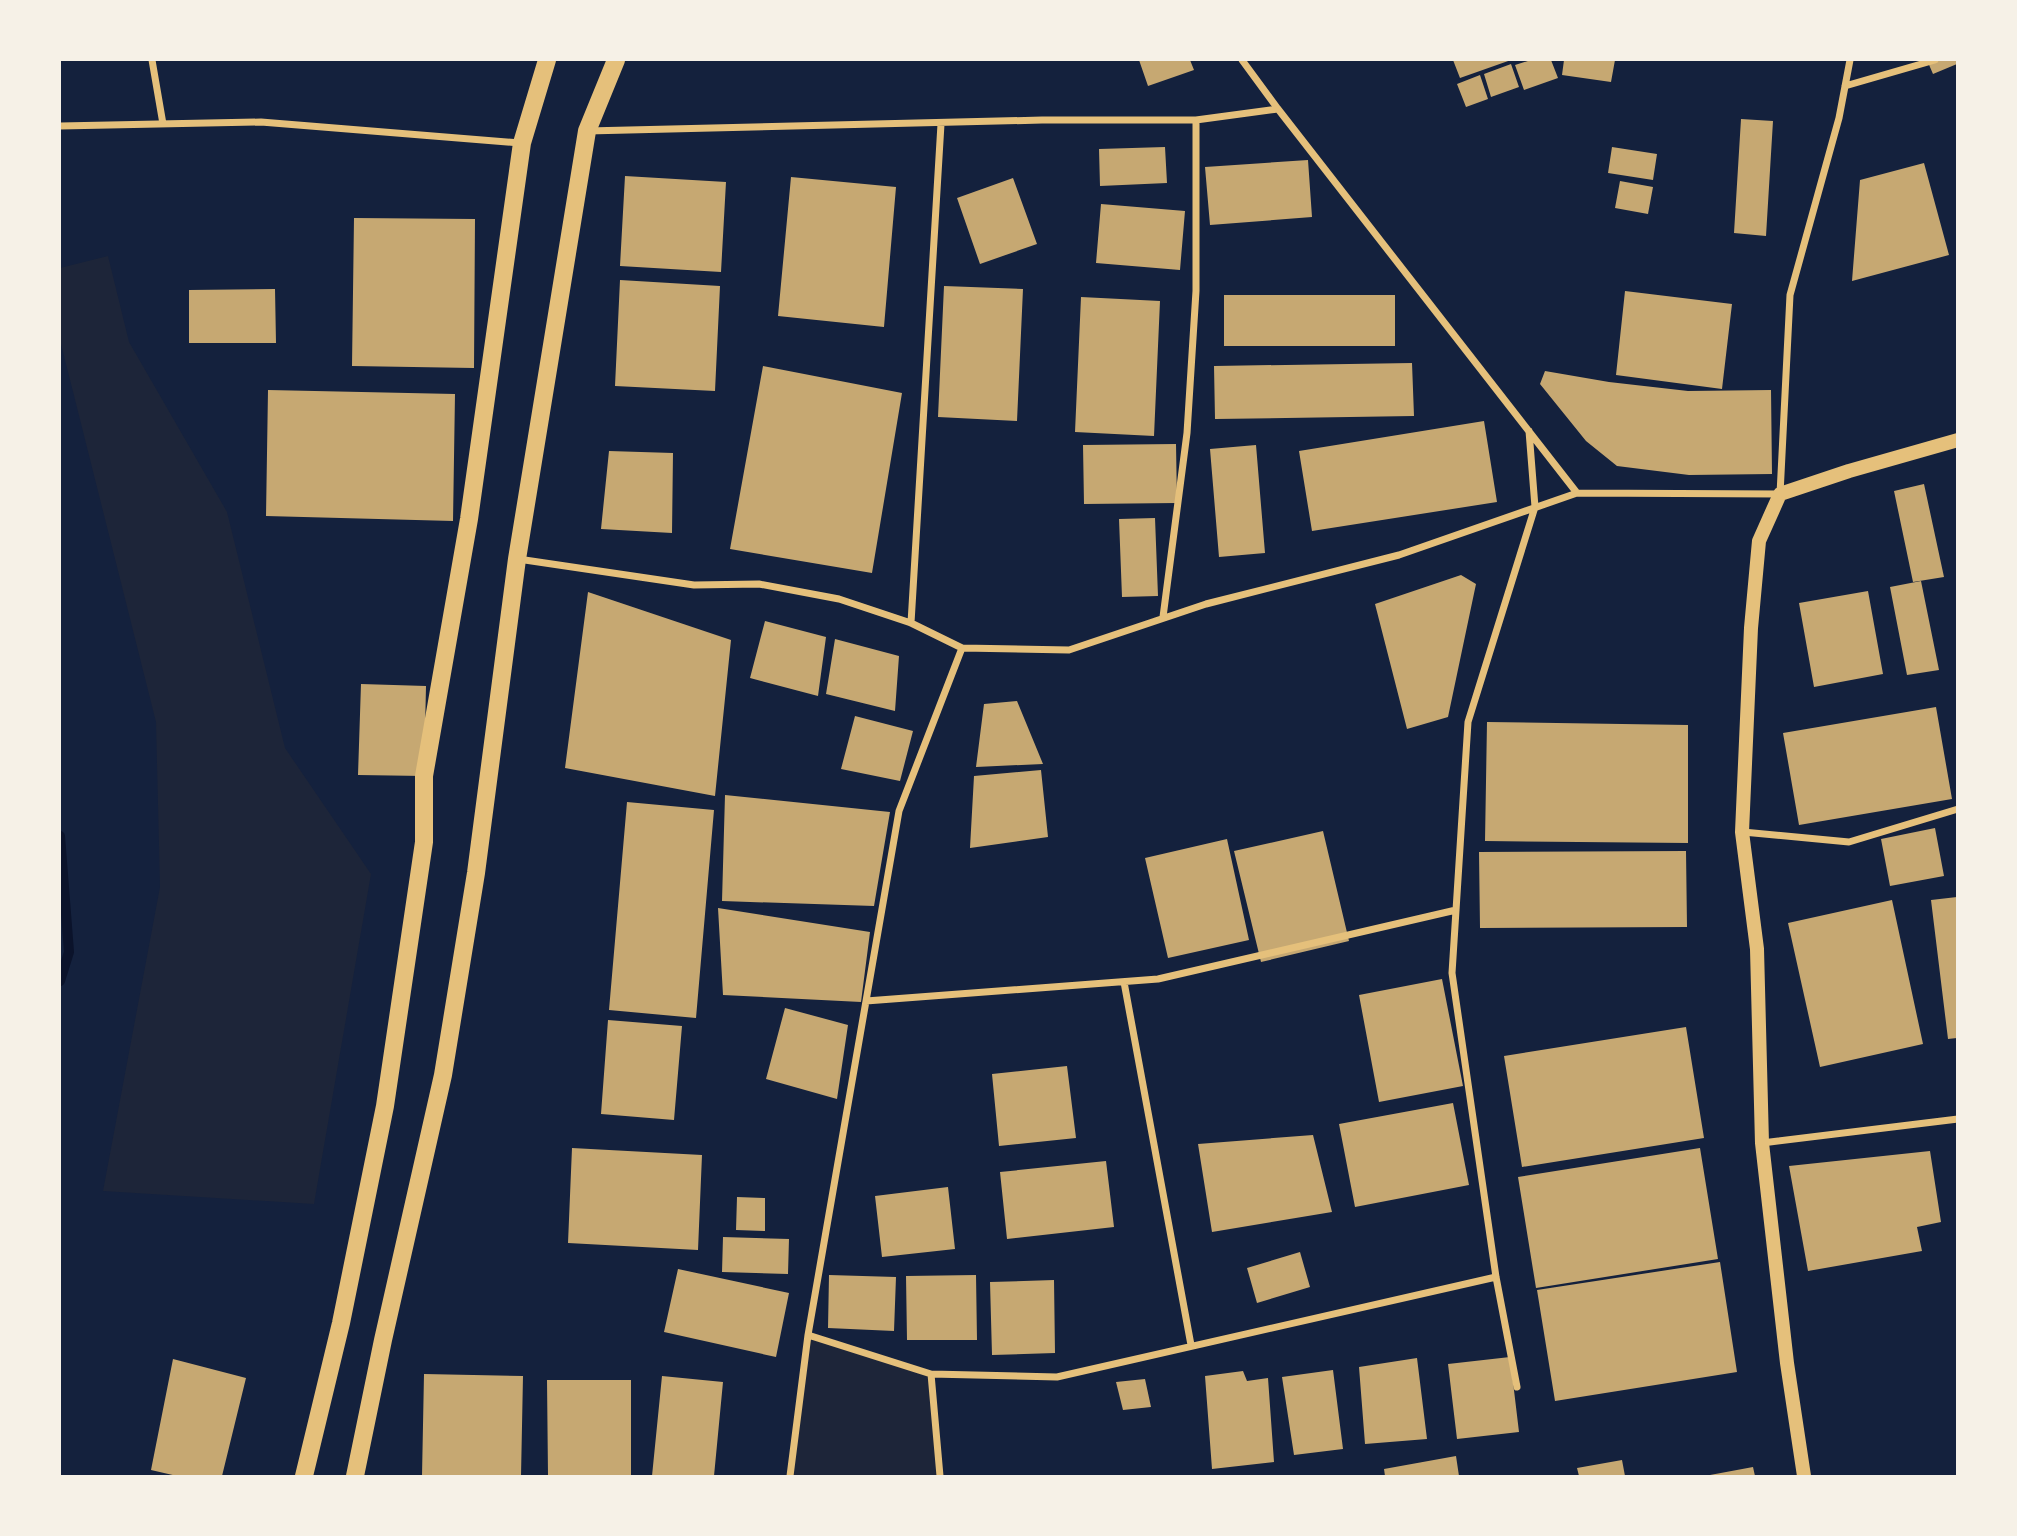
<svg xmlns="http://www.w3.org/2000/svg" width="2017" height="1536" viewBox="0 0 2017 1536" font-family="Poppins,sans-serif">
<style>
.green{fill:#1d2539}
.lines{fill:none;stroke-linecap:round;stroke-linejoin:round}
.stream{stroke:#0b132b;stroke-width:10}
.building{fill:#c6a872}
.minor{stroke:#e5c07b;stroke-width:7}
.secondary{stroke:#e5c07b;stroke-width:14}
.primary{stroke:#e5c07b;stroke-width:18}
</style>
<rect width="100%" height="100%" fill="#14213d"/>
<!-- green -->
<path class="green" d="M108,256L129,342L227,512L285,748L371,874L314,1204L103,1191L160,887L156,722L60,340V268Z
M808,1335L931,1374L940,1476H790Z"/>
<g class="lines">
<!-- stream -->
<path class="stream" d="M60,836L69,952L60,981"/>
</g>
<!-- building -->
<path class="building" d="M1139,60H1190L1194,70L1148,86Z
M1453,60H1511L1460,78Z
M1531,60H1551L1558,78L1524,90L1515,65Z
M1564,60H1615L1611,82L1562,75Z
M1927,60H1957V64L1933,74Z
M1511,64L1519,87L1491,97L1484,74Z
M1480,75L1488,99L1466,107L1457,84Z
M1741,119L1773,121L1766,236L1734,233Z
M1165,147L1167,183L1100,186L1099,149Z
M1612,147L1657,154L1653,180L1608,173Z
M1308,160L1312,217L1210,225L1205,167Z
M1924,163L1949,255L1852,281L1860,180Z
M625,176L726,182L721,272L620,266Z
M791,177L896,187L884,327L778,316Z
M1013,178L1037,244L980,264L957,198Z
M1620,181L1653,187L1648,214L1615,208Z
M1101,204L1185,211L1180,270L1096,263Z
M354,218L475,219L474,368L352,366Z
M620,280L720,286L715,391L615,386Z
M944,286L1023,289L1017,421L938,417Z
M275,289L276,343H189V290Z
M1625,291L1732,304L1722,389L1616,375Z
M1224,295H1395V346H1224Z
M1081,297L1160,301L1154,436L1075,432Z
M1412,363L1414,416L1215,419L1214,366Z
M763,366L902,393L872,573L730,549Z
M1545,371L1609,382L1688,391L1771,390L1772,474L1689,475L1617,466L1586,441L1540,384Z
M268,390L455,394L453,521L266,516Z
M1484,421L1497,502L1312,531L1299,451Z
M1176,444L1177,503L1084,504L1083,445Z
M1256,445L1265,553L1219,557L1210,449Z
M609,451L673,453L672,533L601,529Z
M1924,484L1944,577L1913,582L1894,491Z
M1155,518L1158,596L1122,597L1119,519Z
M1461,575L1476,584L1448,717L1407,729L1375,604Z
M1921,581L1939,670L1907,675L1890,587Z
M1868,591L1883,674L1814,687L1799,603Z
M588,592L731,640L715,796L565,768Z
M765,621L826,637L818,696L750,678Z
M835,639L899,656L895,711L826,694Z
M361,684L426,686L424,776L358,775Z
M1017,701L1043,764L976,767L984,704Z
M1936,707L1952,799L1799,825L1783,733Z
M855,716L913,731L900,781L841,769Z
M1487,722L1688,725V843L1485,841Z
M1041,770L1048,837L970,848L974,776Z
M725,795L890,812L874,906L722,901Z
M627,802L714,810L696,1018L609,1010Z
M1935,828L1944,876L1890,886L1881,839Z
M1323,831L1349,941L1261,962L1234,851Z
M1227,839L1249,940L1168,958L1145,858Z
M1686,851L1687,927L1480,928L1479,852Z
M1957,897V1038L1948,1039L1931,900Z
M1892,900L1923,1044L1820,1067L1788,923Z
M718,908L870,932L861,1002L723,995Z
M1442,979L1463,1086L1379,1102L1359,995Z
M785,1008L848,1025L837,1099L766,1079Z
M608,1020L682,1026L674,1120L601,1114Z
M1686,1027L1704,1138L1522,1167L1504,1056Z
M1067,1066L1076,1138L999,1146L992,1074Z
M1453,1103L1469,1185L1355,1207L1339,1124Z
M1313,1135L1332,1212L1212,1232L1198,1144Z
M572,1148L702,1155L698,1250L568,1243Z
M1700,1148L1718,1259L1536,1288L1518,1177Z
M1930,1151L1941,1222L1917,1227L1922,1251L1808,1271L1789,1166Z
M1106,1161L1114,1227L1007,1239L1000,1172Z
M948,1187L955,1249L882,1257L875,1196Z
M737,1197L765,1198V1231L736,1230Z
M723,1237L789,1239L788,1274L722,1272Z
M1300,1252L1310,1287L1257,1303L1247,1268Z
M1720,1262L1737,1372L1555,1401L1537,1290Z
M678,1269L789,1293L776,1357L664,1332Z
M829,1275L896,1277L894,1331L828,1328Z
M976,1275L977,1340H907L906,1276Z
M1054,1280L1055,1353L992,1355L990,1282Z
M1510,1357L1519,1432L1457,1439L1448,1364Z
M1417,1358L1427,1439L1365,1444L1359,1367Z
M173,1359L246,1378L222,1476H177L151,1470Z
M1333,1370L1343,1449L1294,1455L1282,1377Z
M1243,1371L1247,1381L1268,1378L1274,1462L1212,1469L1205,1376Z
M424,1374L523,1376L521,1476H422Z
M662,1376L723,1382L714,1476H652Z
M1145,1379L1151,1407L1123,1410L1116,1382Z
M547,1380H631V1476H548Z
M1456,1456L1459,1476H1385L1384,1469Z
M1622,1460L1625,1476H1579L1577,1468Z
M1753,1467L1755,1476H1711L1710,1475Z"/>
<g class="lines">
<!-- minor -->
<path class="minor" d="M152,60L163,124
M1242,60L1278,109L1577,493L1780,494L1790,295L1839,118L1850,60
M1845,86L1935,60
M60,126L261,122L520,143
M587,131L1042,120H1196L1278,109
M518,559L694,585L759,584L839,599L911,623L962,648L1069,650L1206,604L1399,555L1577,493
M1163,617L1187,433L1196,291V120
M911,623L941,124
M1743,832L1849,842L1958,809
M1124,982L1191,1345
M866,1001L1158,979L1456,910
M1762,1143L1958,1119
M808,1335L931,1374L1057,1377L1496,1277
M931,1374L940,1476
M1517,1387L1496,1277L1452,973L1468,722L1535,507L1529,431
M790,1476L808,1335L899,811L962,648"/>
<!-- secondary -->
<path class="secondary" d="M1804,1476L1787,1363L1762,1143L1757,949L1742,832L1751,628L1759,541L1780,494L1849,471L1958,440"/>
<!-- primary -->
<path class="primary" d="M304,1476L341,1323L385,1106L424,842V776L469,519L522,143L547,60
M355,1476L383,1340L443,1075L476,873L517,559L587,131L616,60"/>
</g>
<!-- border -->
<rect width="2017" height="1536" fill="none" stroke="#f6f1e7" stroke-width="122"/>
</svg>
